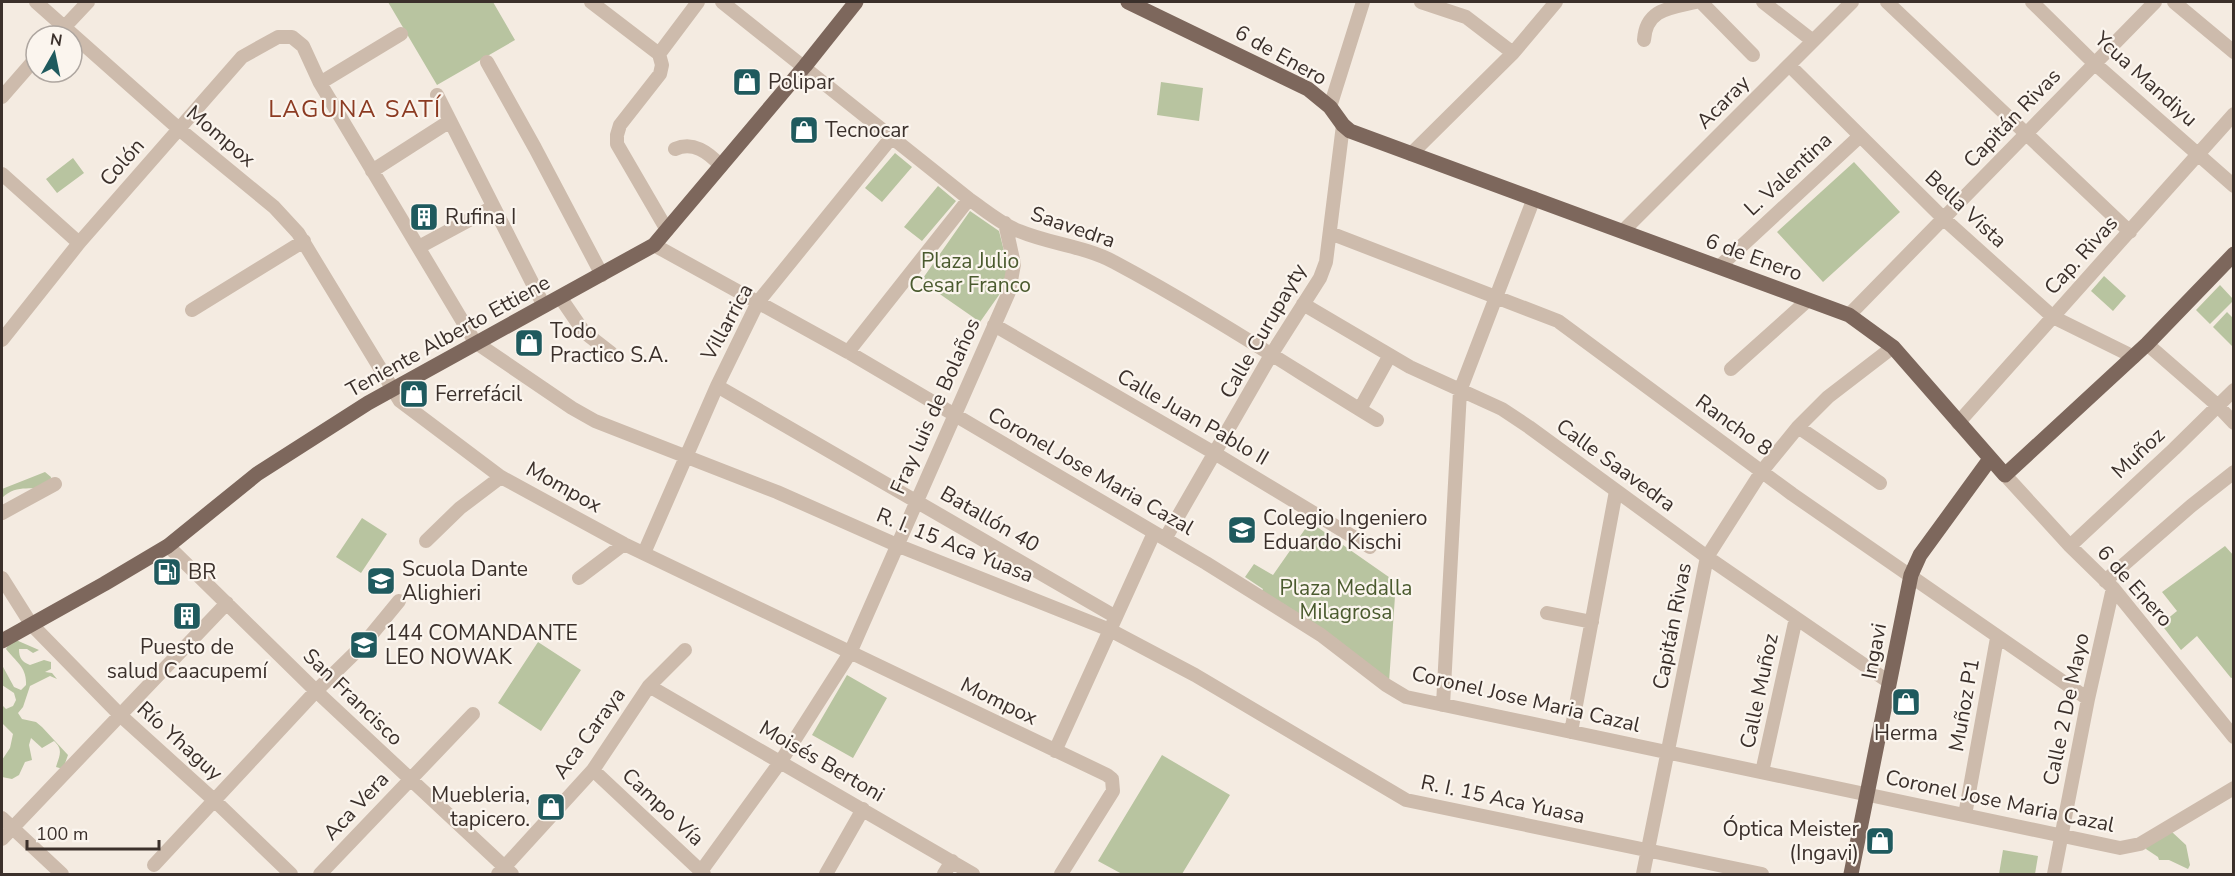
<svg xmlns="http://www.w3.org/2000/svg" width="2235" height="876" viewBox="0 0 2235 876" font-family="'Nunito Sans',sans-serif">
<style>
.green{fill:#b8c4a0}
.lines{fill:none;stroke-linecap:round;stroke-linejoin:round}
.minor{stroke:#cdbbac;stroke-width:14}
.major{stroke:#7d675c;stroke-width:15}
.labels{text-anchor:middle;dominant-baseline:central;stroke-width:4.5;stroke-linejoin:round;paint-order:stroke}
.street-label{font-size:21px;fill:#3b302b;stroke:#fbf5ee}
.poi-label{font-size:21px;fill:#3b302b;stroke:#fbf5ee;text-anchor:start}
.park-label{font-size:21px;fill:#4a5a2e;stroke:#fbf5ee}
.quarter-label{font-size:24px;letter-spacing:1.5px;fill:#8c3b22;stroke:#fbf5ee}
</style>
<rect width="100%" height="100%" fill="#f4ebe1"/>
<!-- green -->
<path class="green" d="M388,2H493L515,40L437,85Z
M1161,82L1203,88L1199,121L1157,115Z
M895,153L912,167L882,202L865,188Z
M73,158L84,173L57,193L46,179Z
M1854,162L1900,212L1823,282L1777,232Z
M938,186L956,201L922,241L904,227Z
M970,211L999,231L1007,263L1006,285L980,322L921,281Z
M2104,276L2126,296L2113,311L2091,291Z
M2220,285L2233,299V301L2210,324L2196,310Z
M2227,312L2233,318V347L2213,327Z
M45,472L51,477L50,484C34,493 18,482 2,498V489Z
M362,518L387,534L361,573L336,557Z
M1310,522L1396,582L1389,682L1260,594L1263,589L1245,577L1254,564L1273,575Z
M2225,546L2234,556V677L2231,678L2197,636L2181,650L2161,624L2177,611L2162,592Z
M16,640L39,650L33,653L27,649H19C19,658 22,662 30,665L44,660L51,662V669L45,672L52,673L57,679L50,676L30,686L23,707L18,713L22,719L36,722L42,727L68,755L63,769L56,767C59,756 64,750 54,741L42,748L31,738L29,745L32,760L25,762L19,775L12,779L2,777V760L10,748L13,734L2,723V705L6,709L13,706L16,700L14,693L2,685V665L14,687L21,690L26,685C27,667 16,662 6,649L9,643Z
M538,642L581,670L541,731L498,703Z
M847,675L887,698L853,758L812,735Z
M1162,755L1230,795L1182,874H1122L1098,861Z
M2172,832L2186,845L2190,865L2188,869L2169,860H2159L2158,857L2146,849L2147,844Z
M2003,850L2038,856L2035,874H1999Z"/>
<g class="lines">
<!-- minor -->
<path class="minor" d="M36,2L179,129L274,207L298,233L400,401L501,477L624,544L1107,775L1112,779L1113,791L1061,874
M591,2L659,54
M722,2L969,199C985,210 1001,224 1019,231C1050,244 1084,246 1114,262C1204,310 1290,367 1377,420
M1421,2L1466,17L1513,53
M1701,2L1753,55
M1763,2L1813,41
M1887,2L2130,232
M2032,2L2094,63L2234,186
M2174,2L2234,52
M56,36L88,2
M1644,40C1646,9 1670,8 1696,2
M487,62L535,148L602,275
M1789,65L1944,219L2053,317L2134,357
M320,83L401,34
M437,95L544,306
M2,97L36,58
M1330,107L1363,2
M675,149C693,141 708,152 721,166
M1411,154L1513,53L1556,2
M372,171L450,121
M2,174L79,243
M667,230L617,144V135L620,125L660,74L662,65L659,54L698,2
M1623,231L1852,2
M1330,233L1558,321L1792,494L2088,699
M654,245L848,352L1206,563L1321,635L1386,685L1406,697L2120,848L2140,844L2234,788
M419,247L493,207
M1719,267L1860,136
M560,297L584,332L611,353
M1303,304L1410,367L1502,409L1529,427L1707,557L1889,682
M192,310L304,241
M1849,315L2155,2
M994,325L1216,454L1370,547
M2,340L79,243L242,57L278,37H292L303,46L320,83L475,342L572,408L595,421L777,492L899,546L1110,630L1195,675L1406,800L1762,874
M2147,344L2217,405L2234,423
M848,352L969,199
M1731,369L1808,300
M717,386L1116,617
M1360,409L1390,355
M1958,423L2234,114
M1798,427L1880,483
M2005,475L2070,546L2113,588L2234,737
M2,513L55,484
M1165,539L1271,355L1320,278L1326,262L1343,125
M426,541L460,508L501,477
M168,546L316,691L512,874
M2070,546L2174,449L2234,390
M644,553L717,386L758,302L891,138
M2,578L31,624L120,715L215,801L291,874
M579,578L624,544
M2105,581L2191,506L2234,472
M1547,613L1592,622
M649,686L973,874
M1443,705L1460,391L1534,198
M1571,732L1616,491
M1055,751L1154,533
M593,770L704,874
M1762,772L1796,618
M1965,815L1997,638
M2,818L62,874
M2,839L227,603
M154,865L316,691L362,646L399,601
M320,874L473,714
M498,874L593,770L649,686L685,650
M699,874L781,761L850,653L1009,292L1014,264L1005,223
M826,874L863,809
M944,874L952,861
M1643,874L1707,557L1762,471L1798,427L1828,397L1893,347
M2054,874L2088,699L2113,588"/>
<!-- major -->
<path class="major" d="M1128,2L1308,89L1330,107L1343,125L1350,131L1849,315L1893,347L2005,475L2147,344L2234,254
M2,641L104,584L168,546L257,474L368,403L654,245L805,66L856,2
M1851,874L1911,575L1920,555L1990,459"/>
</g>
<!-- icons -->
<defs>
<g id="shop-square" transform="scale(1.5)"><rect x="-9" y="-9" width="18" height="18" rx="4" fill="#1f5a5e" stroke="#fbf5ee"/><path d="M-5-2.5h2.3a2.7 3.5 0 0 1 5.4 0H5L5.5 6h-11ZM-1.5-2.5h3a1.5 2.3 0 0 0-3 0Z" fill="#fff"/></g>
<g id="building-square" transform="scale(1.5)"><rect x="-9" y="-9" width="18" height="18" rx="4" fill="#1f5a5e" stroke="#fbf5ee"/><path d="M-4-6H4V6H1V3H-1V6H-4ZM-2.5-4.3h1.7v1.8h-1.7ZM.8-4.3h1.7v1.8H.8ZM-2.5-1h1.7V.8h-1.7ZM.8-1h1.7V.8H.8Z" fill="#fff"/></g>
<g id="school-square" transform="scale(1.5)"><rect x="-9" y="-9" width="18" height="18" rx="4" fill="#1f5a5e" stroke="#fbf5ee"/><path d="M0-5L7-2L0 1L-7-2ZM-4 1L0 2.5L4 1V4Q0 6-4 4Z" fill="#fff"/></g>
<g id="fuel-square" transform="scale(1.5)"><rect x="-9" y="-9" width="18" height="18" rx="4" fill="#1f5a5e" stroke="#fbf5ee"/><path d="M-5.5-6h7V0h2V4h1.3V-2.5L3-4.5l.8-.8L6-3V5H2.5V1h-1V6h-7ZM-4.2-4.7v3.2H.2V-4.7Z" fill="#fff"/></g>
</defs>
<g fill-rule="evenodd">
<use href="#shop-square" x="747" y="82"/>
<use href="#shop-square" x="804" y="130"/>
<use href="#building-square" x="424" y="217"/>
<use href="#shop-square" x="529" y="343"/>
<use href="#shop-square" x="414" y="394"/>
<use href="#school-square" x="1242" y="530"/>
<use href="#fuel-square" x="167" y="572"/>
<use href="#school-square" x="381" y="581"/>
<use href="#building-square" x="187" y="616"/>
<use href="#school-square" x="364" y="645"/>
<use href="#shop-square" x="1906" y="702"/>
<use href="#shop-square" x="551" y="807"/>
<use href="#shop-square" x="1880" y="841"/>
</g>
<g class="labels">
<!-- street labels -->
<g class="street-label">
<text transform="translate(1281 55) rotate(29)">6 de Enero</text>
<text transform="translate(2146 79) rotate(42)">Ycua Mandiyu</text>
<text transform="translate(1723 102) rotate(-45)">Acaray</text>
<text transform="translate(2012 118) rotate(-46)">Capitán Rivas</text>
<text transform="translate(221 136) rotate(40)">Mompox</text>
<text transform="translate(122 162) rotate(-49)">Colón</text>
<text transform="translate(1788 174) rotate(-43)">L. Valentina</text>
<text transform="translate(1966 209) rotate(43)">Bella Vista</text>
<text transform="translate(1073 227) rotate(19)">Saavedra</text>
<text transform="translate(2081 255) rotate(-48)">Cap. Rivas</text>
<text transform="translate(1754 257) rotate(20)">6 de Enero</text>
<text transform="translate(727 322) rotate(-61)">Villarrica</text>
<text transform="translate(1263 331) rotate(-60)">Calle Curupayty</text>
<text transform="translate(448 336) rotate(-29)">Teniente Alberto Ettiene</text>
<text transform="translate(935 406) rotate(-66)">Fray luis de Bolaños</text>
<text transform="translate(1193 417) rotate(30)">Calle Juan Pablo II</text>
<text transform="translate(1734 425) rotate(36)">Rancho 8</text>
<text transform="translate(2138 453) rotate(-43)">Muñoz</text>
<text transform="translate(1616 465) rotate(36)">Calle Saavedra</text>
<text transform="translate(1091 471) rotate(30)">Coronel Jose Maria Cazal</text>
<text transform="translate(564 487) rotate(29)">Mompox</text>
<text transform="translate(990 519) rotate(30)">Batallón 40</text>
<text transform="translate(955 545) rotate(22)">R. I. 15 Aca Yuasa</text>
<text transform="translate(2135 586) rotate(48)">6 de Enero</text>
<text transform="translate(1672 626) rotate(-79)">Capitán Rivas</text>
<text transform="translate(1874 651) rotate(-79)">Ingavi</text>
<text transform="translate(1759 691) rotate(-78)">Calle Muñoz</text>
<text transform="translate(353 697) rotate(44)">San Francisco</text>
<text transform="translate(1526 699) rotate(13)">Coronel Jose Maria Cazal</text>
<text transform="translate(999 701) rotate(26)">Mompox</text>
<text transform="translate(1964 705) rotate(-80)">Muñoz P1</text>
<text transform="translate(2066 709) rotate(-78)">Calle 2 De Mayo</text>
<text transform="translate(589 733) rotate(-54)">Aca Caraya</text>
<text transform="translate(180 741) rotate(42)">Río Yhaguy</text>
<text transform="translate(822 761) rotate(30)">Moisés Bertoni</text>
<text transform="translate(1503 799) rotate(12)">R. I. 15 Aca Yuasa</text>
<text transform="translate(2000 801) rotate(12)">Coronel Jose Maria Cazal</text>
<text transform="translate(356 806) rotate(-47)">Aca Vera</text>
<text transform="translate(663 807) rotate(43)">Campo Vía</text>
</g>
<!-- poi labels -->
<g class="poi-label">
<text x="768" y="82">Polipar</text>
<text x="825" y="130">Tecnocar</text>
<text x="445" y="217">Rufina I</text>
<text x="550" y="331">Todo<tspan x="550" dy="24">Practico S.A.</tspan></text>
<text x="435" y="394">Ferrefácil</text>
<text x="1263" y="518">Colegio Ingeniero<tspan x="1263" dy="24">Eduardo Kischi</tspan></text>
<text x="402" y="569">Scuola Dante<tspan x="402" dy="24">Alighieri</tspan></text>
<text x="188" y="572">BR</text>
<text x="385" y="633">144 COMANDANTE<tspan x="385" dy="24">LEO NOWAK</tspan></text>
<text x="187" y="647" text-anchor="middle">Puesto de<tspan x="187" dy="24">salud Caacupemí</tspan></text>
<text x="1906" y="733" text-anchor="middle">Herma</text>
<text x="530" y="795" text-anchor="end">Muebleria,<tspan x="530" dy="24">tapicero.</tspan></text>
<text x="1859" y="829" text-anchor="end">Óptica Meister<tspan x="1859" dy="24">(Ingavi)</tspan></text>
</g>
<!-- park labels -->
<g class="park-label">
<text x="970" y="261">Plaza Julio<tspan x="970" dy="24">Cesar Franco</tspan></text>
<text x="1346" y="588">Plaza Medalla<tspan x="1346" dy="24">Milagrosa</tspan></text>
</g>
<!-- quarter labels -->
<g class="quarter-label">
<text x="355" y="109">LAGUNA SATÍ</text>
</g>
</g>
<!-- border -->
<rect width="2235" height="876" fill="none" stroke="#3b302b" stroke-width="6"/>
<!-- north arrow -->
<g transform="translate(54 54) rotate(9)"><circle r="28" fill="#fbf5ee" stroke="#aea6a0" stroke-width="1.5"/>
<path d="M0-4.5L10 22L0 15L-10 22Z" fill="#1f5a5e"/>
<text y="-9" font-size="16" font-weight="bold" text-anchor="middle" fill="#3b302b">N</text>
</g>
<!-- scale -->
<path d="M27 840v9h132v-9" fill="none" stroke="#3b302b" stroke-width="3"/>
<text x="36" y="840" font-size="18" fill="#3b302b" stroke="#fbf5ee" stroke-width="4.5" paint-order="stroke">100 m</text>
</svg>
